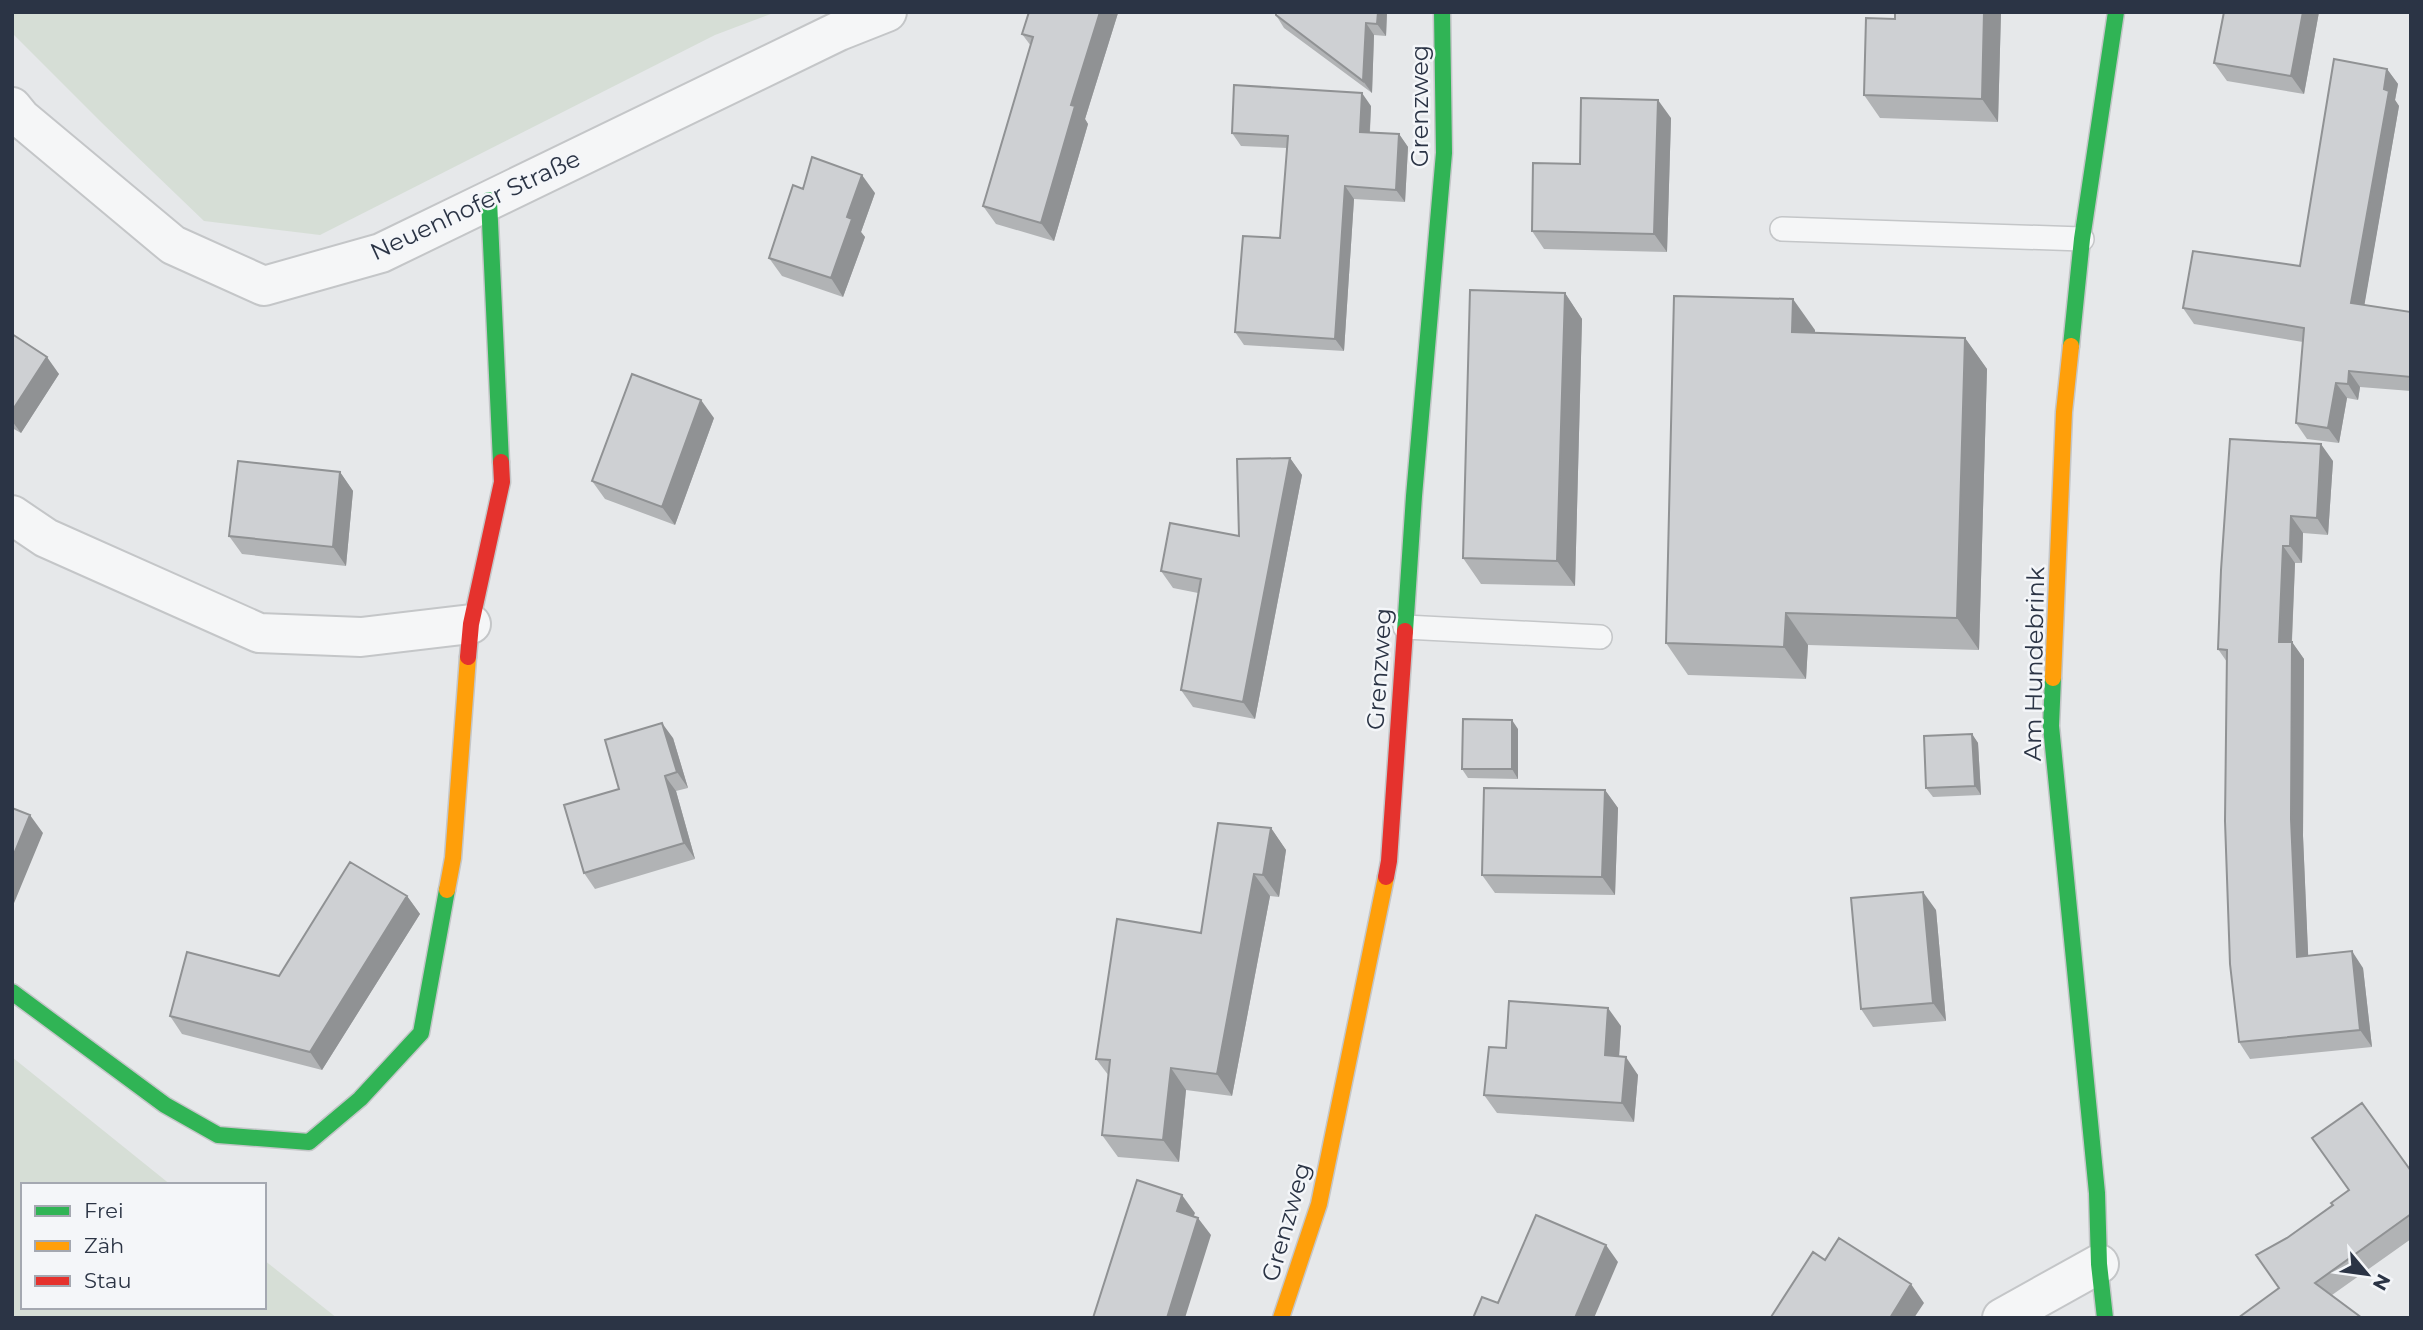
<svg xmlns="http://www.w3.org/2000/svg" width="2423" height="1330" viewBox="0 0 2423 1330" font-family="Montserrat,sans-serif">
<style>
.green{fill:#d6ded6}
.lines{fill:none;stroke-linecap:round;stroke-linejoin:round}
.lane-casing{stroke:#c4c6c8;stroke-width:26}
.street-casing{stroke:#c4c6c8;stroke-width:42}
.fast-casing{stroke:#c4c6c8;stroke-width:19}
.slow-casing{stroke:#c4c6c8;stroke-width:19}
.jam-casing{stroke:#c4c6c8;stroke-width:19}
.lane{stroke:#f5f6f7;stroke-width:23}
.street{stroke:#f5f6f7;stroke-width:38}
.fast{stroke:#30b455;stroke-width:16}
.slow{stroke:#ff9f0a;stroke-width:16}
.jam{stroke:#e5322d;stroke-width:16}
.wall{fill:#b1b3b5}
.shaded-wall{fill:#909294}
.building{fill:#ced0d3;stroke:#909294;stroke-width:2}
.labels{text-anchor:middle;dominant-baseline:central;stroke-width:5;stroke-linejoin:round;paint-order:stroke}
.street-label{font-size:24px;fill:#2b3445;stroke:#f4f6f9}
</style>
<rect width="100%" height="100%" fill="#e6e8ea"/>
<!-- green -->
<path class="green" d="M12,12H776L715,35L320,235L204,221L102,123L12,33Z
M12,1057L171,1185H23V1307H264V1260L337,1318H12Z"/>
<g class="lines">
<!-- lane casing -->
<g class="lane-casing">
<path id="lane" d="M1782,229L2082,239
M1405,627L1600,637"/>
</g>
<!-- street casing -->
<g class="street-casing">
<path id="street" d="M12,107L21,118L173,245L264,286L381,253L839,31L887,12
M12,515L46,538L259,633L361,637L471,624
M2002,1318L2099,1264"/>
</g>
<!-- fast casing -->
<g class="fast-casing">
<path id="fast" d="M489,200L501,462
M2071,346L2082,239L2116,12
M1405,631L1414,496L1444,153L1442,12
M2053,678L2051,726L2097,1193L2099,1264L2105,1318
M12,992L165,1105L218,1135L309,1142L360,1099L421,1033L447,890"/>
</g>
<!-- slow casing -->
<g class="slow-casing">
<path id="slow" d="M2053,678L2064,412L2071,346
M447,890L453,858L468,657
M1281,1318L1319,1204L1386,877"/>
</g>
<!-- jam casing -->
<g class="jam-casing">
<path id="jam" d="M468,657L471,624L502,482L501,462
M1386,877L1389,861L1405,631"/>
</g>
<!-- lane -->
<use href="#lane" class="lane"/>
<!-- street -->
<use href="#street" class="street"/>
<!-- fast -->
<use href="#fast" class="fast"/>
<!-- slow -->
<use href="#slow" class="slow"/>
<!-- jam -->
<use href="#jam" class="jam"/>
</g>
<!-- wall -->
<path class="wall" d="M1029,12H1117L1118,13L1085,119L1088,124L1054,241L996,224L983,206L1031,46L1022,34Z
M1276,12H1387L1386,36L1374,35L1372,93L1284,28L1276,15Z
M1895,12H2001L1998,122L1880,118L1864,95L1895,19Z
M2224,12H2319L2304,94L2227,81L2214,63Z
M2387,69L2398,84L2395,100L2399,106L2364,305L2411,312V391L2360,387L2358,400L2347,398L2339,443L2307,439L2296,423L2303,342L2194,324L2183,308L2300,266Z
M1371,106L1370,132L1399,134L1408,147L1405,202L1354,199L1344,351L1244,345L1235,332L1280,238L1287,148L1241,146L1232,133Z
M1671,118L1667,252L1544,249L1532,231L1580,164Z
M803,189L875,193L861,232L865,237L843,297L782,276L769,258Z
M1565,293L1582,319L1575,586L1481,584L1463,558Z
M1815,330V333L1965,338L1987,369L1979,650L1808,645L1806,679L1688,675L1666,643Z
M12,334L59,374L21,433L12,428Z
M714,418L675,525L605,499L592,481Z
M1290,458L1302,475L1255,719L1193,707L1181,690L1198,593L1173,588L1161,571L1239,536Z
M2333,461L2328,535L2303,533L2302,563H2295L2292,642L2304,659L2303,836L2308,956L2363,968L2372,1047L2250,1059L2239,1042L2227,662L2218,649L2221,570Z
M340,472L353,491L346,566L242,554L229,536Z
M1518,729V779L1468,778L1462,769Z
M1972,734L1978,743L1981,795L1933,797L1926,788Z
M673,738L688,788L676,791L695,859L595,889L584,873L619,789Z
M1605,790L1618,808L1615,895L1495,893L1482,875Z
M1271,828L1286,850L1279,897L1270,896L1232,1096L1186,1090L1179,1162L1118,1157L1102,1135L1109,1076L1096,1059L1201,933Z
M407,896L420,914L322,1070L182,1034L170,1016L279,976Z
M1936,910L1946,1021L1873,1027L1861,1009Z
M1621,1026L1619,1056L1638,1075L1634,1122L1497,1113L1484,1095L1506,1048Z
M2411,1171V1239L2332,1295L2279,1288Z"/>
<!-- shaded-wall -->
<path class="shaded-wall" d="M1100,12H1117L1118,13L1085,119L1088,124L1054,241L1041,223L1071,105Z
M1378,12H1387L1386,36L1377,24Z
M1984,12H2001L1998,122L1982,99Z
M2303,12H2319L2304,94L2291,76Z
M1366,23L1374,35L1372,93L1363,81Z
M2387,69L2398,84L2395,100L2399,106L2362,319L2351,303Z
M1362,93L1371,106L1369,145L1360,132Z
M1658,100L1671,118L1667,252L1654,234Z
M1399,134L1408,147L1405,202L1396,190Z
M862,175L875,193L861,232L865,237L843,297L831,278L847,217Z
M1345,186L1354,199L1344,351L1335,339Z
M1565,293L1582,319L1575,586L1557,561Z
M1793,299L1815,330L1814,364L1792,332Z
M1965,338L1987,369L1979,650L1957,618Z
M47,357L59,374L21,433L12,421V411Z
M2349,371L2360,387L2358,400L2348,384Z
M2336,383L2347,398L2339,443L2328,428Z
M701,400L714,418L675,525L662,507Z
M2321,444L2333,461L2328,535L2317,518Z
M1290,458L1302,475L1255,719L1243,702Z
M340,472L353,491L346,566L333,547Z
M2291,516L2303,533L2302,563L2290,546Z
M2283,546L2295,563L2291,659L2279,642Z
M1786,613L1808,645L1806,679L1784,647Z
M2292,642L2304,659L2303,836L2309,974L2297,957L2291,819Z
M1512,720L1518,729V779L1512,769Z
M662,723L673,738L688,788L677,772Z
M1972,734L1978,743L1981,795L1975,786Z
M665,776L676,791L695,859L684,843Z
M1605,790L1618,808L1615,895L1602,877Z
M30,815L43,833L12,908V859Z
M1271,828L1286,850L1279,897L1263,875Z
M1254,874L1270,896L1232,1096L1217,1074Z
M1923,892L1936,910L1946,1021L1933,1003Z
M407,896L420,914L322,1070L310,1052Z
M2352,951L2363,968L2372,1047L2360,1030Z
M1608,1008L1621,1026L1618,1073L1605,1055Z
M1626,1057L1638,1075L1634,1122L1622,1103Z
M1171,1068L1186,1090L1179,1162L1163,1140Z
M1182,1195L1195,1213L1189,1228L1177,1211Z
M1198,1218L1211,1235L1185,1318H1167Z
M1606,1245L1618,1262L1594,1318H1575Z
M1911,1284L1924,1303L1914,1318H1890Z"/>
<!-- building -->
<path class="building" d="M1029,12H1100L1071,105L1075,106L1041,223L983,206L1033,37L1022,34Z
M1276,12H1378L1377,24L1366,23L1363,81L1276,15Z
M1895,12H1984L1982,99L1864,95L1866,18L1895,19Z
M2224,12H2303L2291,76L2214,63Z
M2334,59L2387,69L2384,89L2389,91L2351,303L2411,312V377L2349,371L2348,384L2336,383L2328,428L2296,423L2304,328L2183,308L2193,251L2300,266Z
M1234,85L1362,93L1360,132L1399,134L1396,190L1345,186L1335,339L1235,332L1243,236L1280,238L1288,136L1232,133Z
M1581,98L1658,100L1654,234L1532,231L1533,163L1580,164Z
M812,157L862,175L847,217L852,219L831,278L769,258L793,185L803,189Z
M1470,290L1565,293L1557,561L1463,558Z
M1674,296L1793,299L1792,332L1965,338L1957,618L1786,613L1784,647L1666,643Z
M12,334L47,357L12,411Z
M632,374L701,400L662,507L592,481Z
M2230,439L2321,444L2317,518L2291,516L2290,546H2283L2279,642H2292L2291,819L2297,957L2352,951L2360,1030L2239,1042L2230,964L2225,821L2227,650L2218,649L2221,570Z
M1290,458L1243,702L1181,690L1201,579L1161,571L1170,523L1239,536L1237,459Z
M238,461L340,472L333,547L229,536Z
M1463,719L1512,720V769H1462Z
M662,723L677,772L665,776L684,843L584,873L564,805L619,789L605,740Z
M1972,734L1975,786L1926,788L1924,736Z
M1484,788L1605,790L1602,877L1482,875Z
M12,808L30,815L12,859Z
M1218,823L1271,828L1263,875L1254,874L1217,1074L1171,1068L1163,1140L1102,1135L1110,1060L1096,1059L1117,919L1201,933Z
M350,862L407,896L310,1052L170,1016L187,952L279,976Z
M1923,892L1933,1003L1861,1009L1851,898Z
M1509,1001L1608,1008L1605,1055L1626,1057L1622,1103L1484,1095L1489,1047L1506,1048Z
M2362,1103L2411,1171V1214L2315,1283L2362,1318H2238L2279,1288L2256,1255L2287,1238L2333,1205L2331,1203L2349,1190L2312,1138Z
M1137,1180L1182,1195L1177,1211L1198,1218L1167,1318H1093Z
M1536,1215L1606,1245L1575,1318H1473L1482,1297L1498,1303Z
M1839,1238L1911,1284L1890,1318H1773L1771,1317L1813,1252L1825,1260Z"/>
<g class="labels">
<!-- street labels -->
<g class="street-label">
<text transform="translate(1419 106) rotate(-90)">Grenzweg</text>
<text transform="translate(475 205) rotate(-25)">Neuenhofer Straße</text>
<text transform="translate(2034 664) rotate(-89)">Am Hundebrink</text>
<text transform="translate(1379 669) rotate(-86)">Grenzweg</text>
<text transform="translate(1286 1222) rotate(-74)">Grenzweg</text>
</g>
</g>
<!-- border -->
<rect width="2423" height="1330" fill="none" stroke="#2b3445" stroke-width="28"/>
<!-- legend -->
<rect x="21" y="1183" width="245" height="126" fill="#f4f6f9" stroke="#a4a8b1" stroke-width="2"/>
<rect x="35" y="1206" width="35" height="10" fill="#30b455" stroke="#a4a8b1" stroke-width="2"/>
<text x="84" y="1218" font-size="21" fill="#2b3445">Frei</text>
<rect x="35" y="1241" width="35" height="10" fill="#ff9f0a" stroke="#a4a8b1" stroke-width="2"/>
<text x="84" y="1253" font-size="21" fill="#2b3445">Zäh</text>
<rect x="35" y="1276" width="35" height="10" fill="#e5322d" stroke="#a4a8b1" stroke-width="2"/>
<text x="84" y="1288" font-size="21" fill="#2b3445">Stau</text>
<!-- north arrow -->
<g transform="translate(2367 1274) rotate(119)" stroke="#f4f6f9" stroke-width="5" paint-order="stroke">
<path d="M0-5L12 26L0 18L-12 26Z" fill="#2b3445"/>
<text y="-10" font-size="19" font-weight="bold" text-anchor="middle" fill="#2b3445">N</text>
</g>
</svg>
